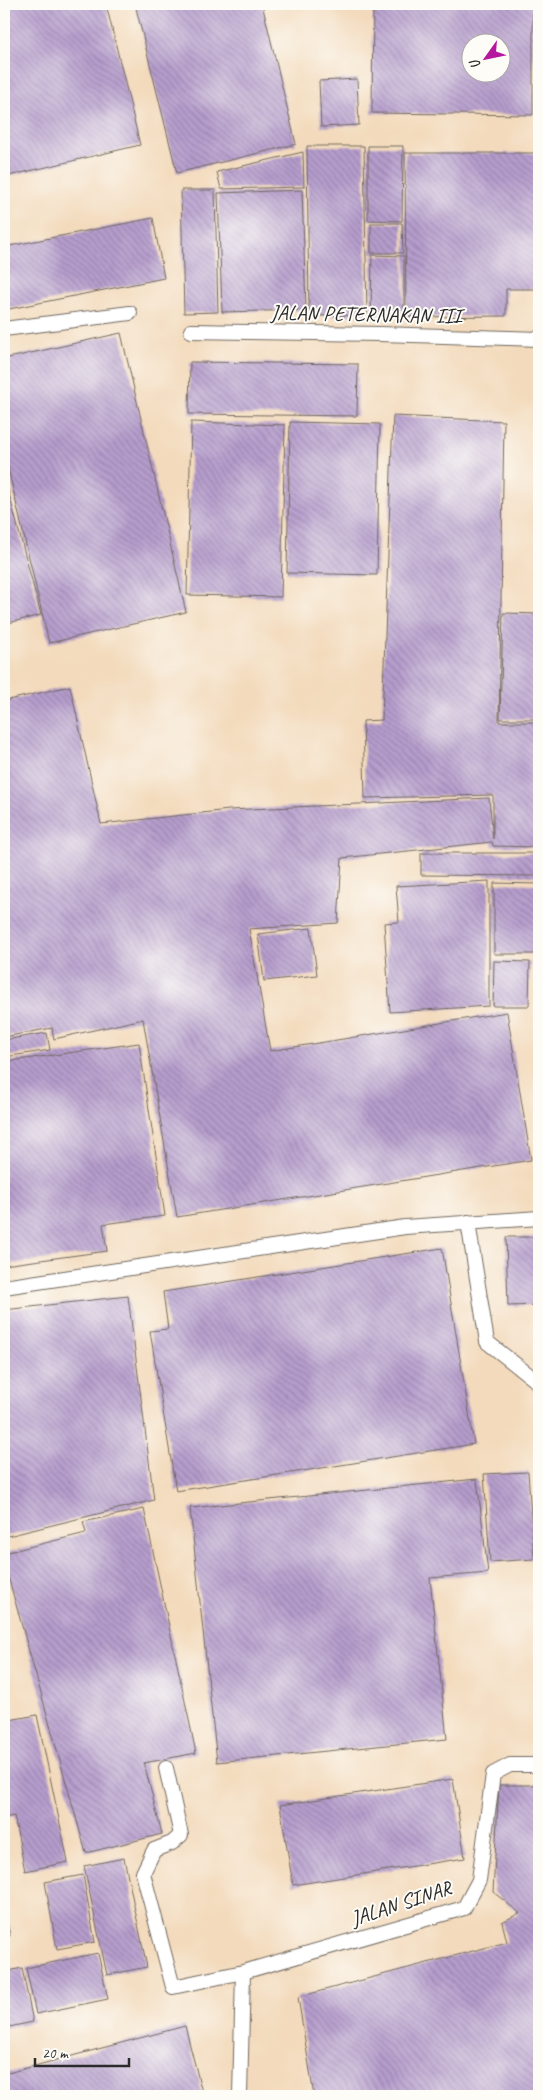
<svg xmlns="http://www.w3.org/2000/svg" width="543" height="2100" viewBox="0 0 543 2100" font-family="Caveat,sans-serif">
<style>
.building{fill:url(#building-back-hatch);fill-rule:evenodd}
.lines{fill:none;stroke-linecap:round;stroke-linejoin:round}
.lane-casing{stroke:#71685e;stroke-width:16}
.lane{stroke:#fff;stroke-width:14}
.labels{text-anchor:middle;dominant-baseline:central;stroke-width:4;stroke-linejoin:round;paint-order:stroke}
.street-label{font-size:21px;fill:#2b2b2b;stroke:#fdfcf7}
</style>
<defs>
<pattern id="building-back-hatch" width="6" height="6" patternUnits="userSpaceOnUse" patternTransform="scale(1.25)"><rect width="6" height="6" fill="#b69dcd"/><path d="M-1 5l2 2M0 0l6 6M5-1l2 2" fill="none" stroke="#9480a7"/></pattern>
</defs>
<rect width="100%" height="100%" fill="#fdfcf7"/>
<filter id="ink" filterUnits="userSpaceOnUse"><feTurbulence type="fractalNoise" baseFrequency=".02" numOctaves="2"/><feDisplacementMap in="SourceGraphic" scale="10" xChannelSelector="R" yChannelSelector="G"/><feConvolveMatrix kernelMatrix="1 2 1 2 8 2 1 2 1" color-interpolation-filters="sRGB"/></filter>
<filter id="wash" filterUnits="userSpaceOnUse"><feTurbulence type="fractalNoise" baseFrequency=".0096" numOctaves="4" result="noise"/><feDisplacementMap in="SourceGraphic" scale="20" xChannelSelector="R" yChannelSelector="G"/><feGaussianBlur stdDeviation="1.12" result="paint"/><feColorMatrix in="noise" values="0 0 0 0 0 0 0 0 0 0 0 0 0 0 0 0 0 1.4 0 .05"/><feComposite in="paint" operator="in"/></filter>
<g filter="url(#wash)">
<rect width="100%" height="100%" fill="#f3dabc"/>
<g id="blocks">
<!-- building -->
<path class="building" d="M4,4H106L140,145L4,177Z
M135,4H262L296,144L177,173Z
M373,4H533V115L372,113ZM470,42H500V72H470Z
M357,79L359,125L321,127L319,81Z
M307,146H364L367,315L309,316Z
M368,146H403L402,221L368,220Z
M303,152L304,187L221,189L217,172Z
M405,153H539V289H506V316L406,317Z
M181,190H215L218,312L184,313Z
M302,190L306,310L222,312L218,193Z
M153,218L164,278L4,310V247Z
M371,223H402L403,253H371Z
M372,255L404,256V313L371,312Z
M121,333L186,612L49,643L4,451V359Z
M190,362L358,364L357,416L189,414Z
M393,416L504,421L499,722H539V847L493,846L492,842L342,858L338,923L249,929L270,1051L507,1012L531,1160L177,1217L143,1019L54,1039L52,1028L4,1037V701L70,686L101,824L229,810L489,798L493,839V795L365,798L363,721L382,720Z
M191,422L285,425L281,597L187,595Z
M290,422L380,424L377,575L287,573Z
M4,475L41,615L4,624Z
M503,613L539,614V719H500Z
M421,853H539V876L421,875Z
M489,881V1006L390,1012L384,923L399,922L396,886Z
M494,883L539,884V954H494Z
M311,928L317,975L264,981L258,934Z
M494,961L530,962L529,1006H493Z
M47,1033L50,1050L4,1057V1040Z
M139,1043L165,1216L103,1224L107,1251L4,1265V1062Z
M506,1237H539V1305L508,1306Z
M442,1248L474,1444L176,1491L150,1331L168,1329L163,1292Z
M128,1296L154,1500L4,1537V1310Z
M528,1472L534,1559L490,1562L484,1474Z
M477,1479L488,1573L430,1578L447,1739L217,1762L190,1508Z
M144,1509L196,1753L144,1763L162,1834L86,1853L4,1562V1553L86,1533L83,1522Z
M37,1715L68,1862L25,1871L14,1816L4,1818V1721Z
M453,1779L465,1858L293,1885L280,1805Z
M499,1785H539V2096H314L298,1997L507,1942L502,1922L520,1913L493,1892Z
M124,1858L147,1967L107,1975L84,1866Z
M83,1875L95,1942L57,1949L45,1882Z
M4,1907L10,1936L4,1937Z
M98,1953L108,1999L36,2014L26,1968Z
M22,1968L33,2022L4,2028V1972Z
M185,2026L203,2096H4V2074Z"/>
</g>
</g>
<g filter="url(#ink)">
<use href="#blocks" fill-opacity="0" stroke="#71685e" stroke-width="1"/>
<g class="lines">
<!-- lane casing -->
<g class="lane-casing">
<path id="lane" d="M4,329L130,313
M191,331L380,334L539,339
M468,1222L487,1342L534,1379L539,1385
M4,1287L405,1227L539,1218
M166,1768L181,1835L172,1843L154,1850L143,1873L173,1987L243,1972L464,1908L479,1880L493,1774L510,1765H539
M240,2096L243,1972"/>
</g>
<!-- lane -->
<use href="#lane" class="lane"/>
</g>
</g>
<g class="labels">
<!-- street labels -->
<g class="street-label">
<text transform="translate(366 314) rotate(1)">JALAN PETERNAKAN III</text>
<text transform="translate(401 1903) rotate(-18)">JALAN SINAR</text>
</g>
</g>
<!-- margin -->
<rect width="543" height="2100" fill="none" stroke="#fdfcf7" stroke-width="20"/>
<!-- north arrow -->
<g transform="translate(486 58) rotate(237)"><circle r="24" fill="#fdfcf7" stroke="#a9a8a5"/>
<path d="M0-4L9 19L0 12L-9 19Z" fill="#b5179e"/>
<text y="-8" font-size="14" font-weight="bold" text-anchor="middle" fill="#2b2b2b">U</text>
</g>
<!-- scale -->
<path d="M35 2058v8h94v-8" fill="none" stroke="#2b2b2b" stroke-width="2.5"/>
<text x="42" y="2058" font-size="15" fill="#2b2b2b" stroke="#fdfcf7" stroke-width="4" paint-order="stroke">20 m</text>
</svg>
